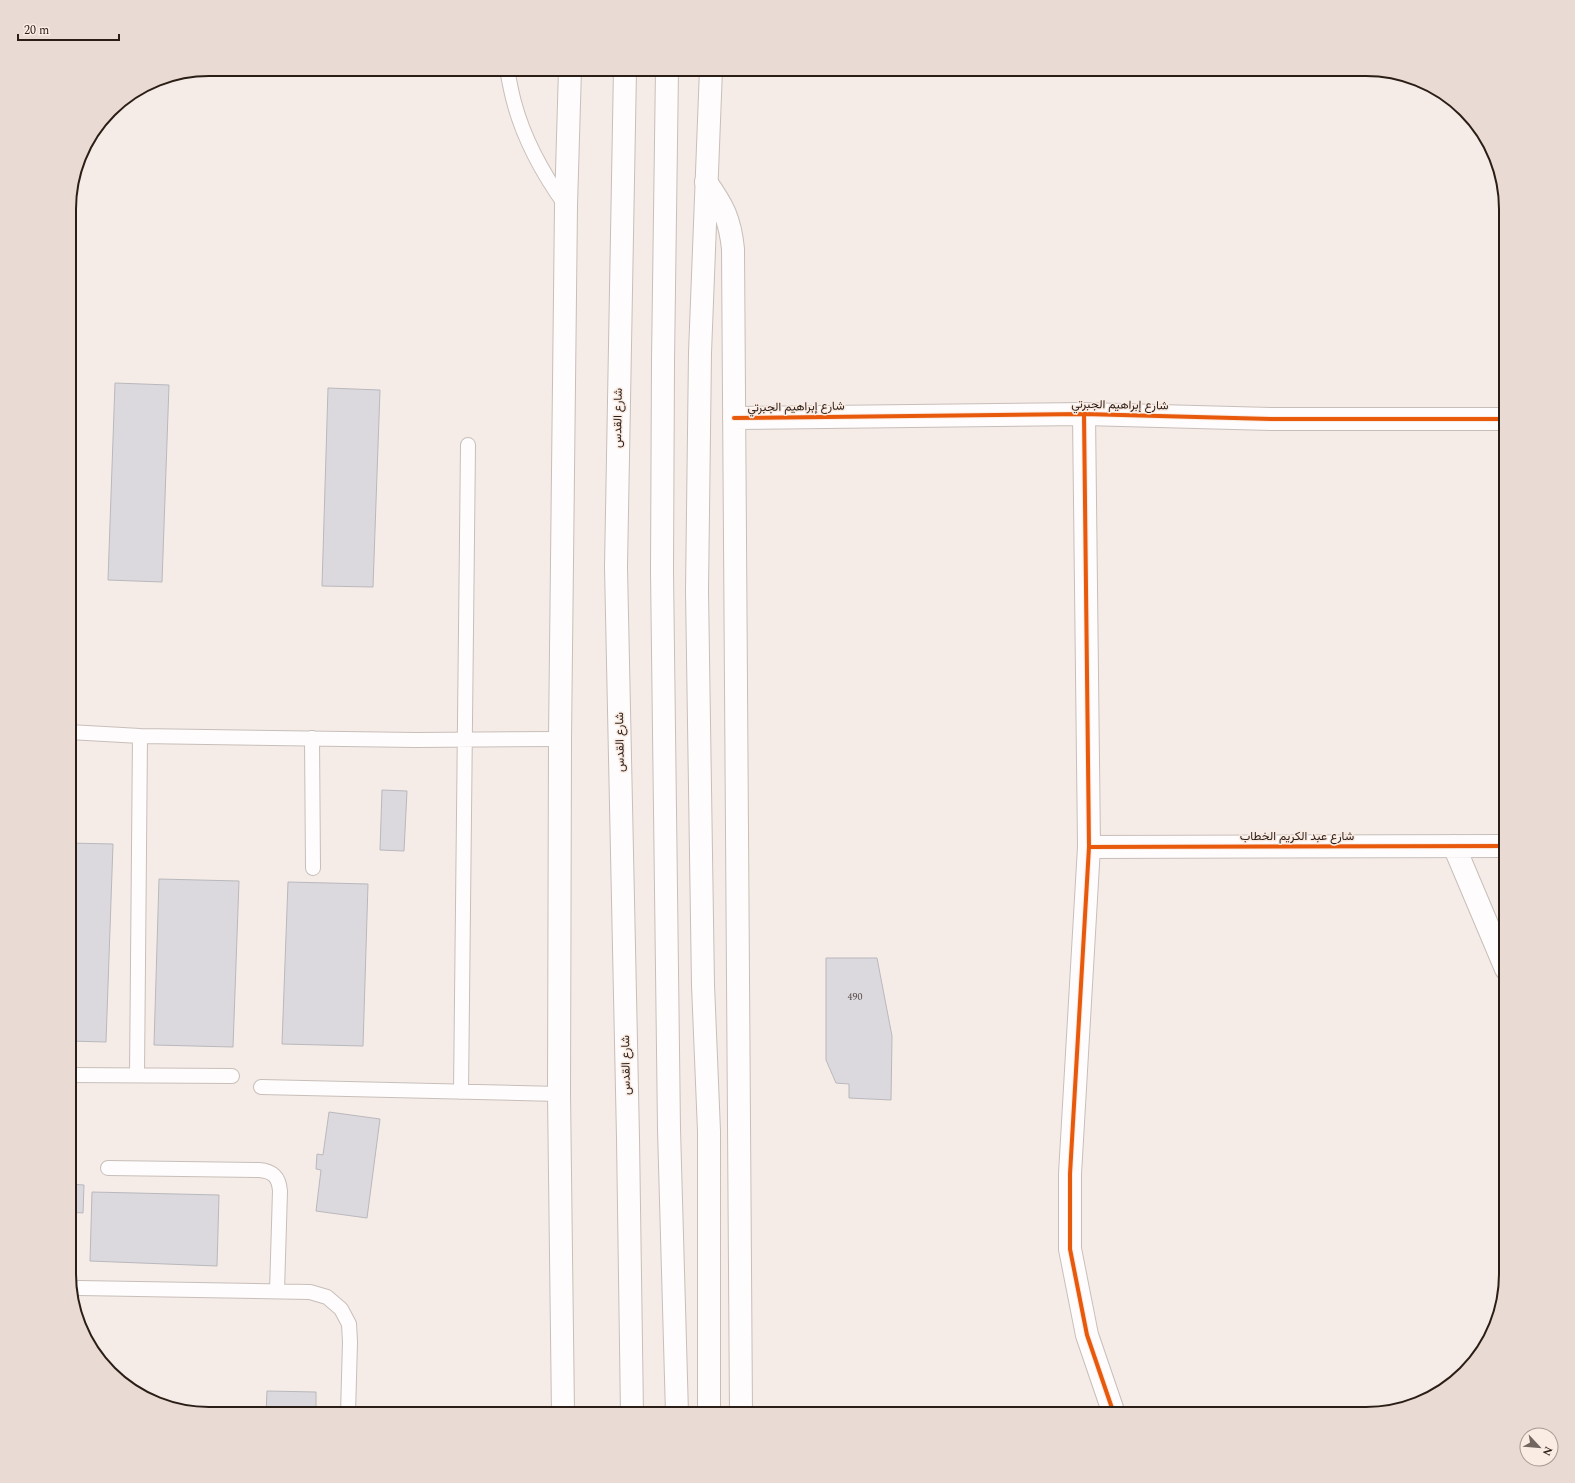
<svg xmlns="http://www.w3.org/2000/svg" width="1575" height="1483" viewBox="0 0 1575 1483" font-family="Spectral,Vazirmatn,serif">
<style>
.building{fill:#dbd9dd;stroke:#b9b8bc}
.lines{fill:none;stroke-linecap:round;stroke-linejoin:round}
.lane-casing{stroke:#c8beb9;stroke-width:16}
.street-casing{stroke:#c8beb9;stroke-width:24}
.secondary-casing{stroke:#c8beb9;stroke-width:24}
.primary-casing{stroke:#c8beb9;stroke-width:24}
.highway-casing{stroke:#c8beb9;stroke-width:24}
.lane{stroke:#fefcfc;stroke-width:14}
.street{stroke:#fefcfc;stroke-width:22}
.secondary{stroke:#fefcfc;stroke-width:22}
.primary{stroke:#fefcfc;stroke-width:22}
.highway{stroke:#fefcfc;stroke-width:22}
.cycleway-casing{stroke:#faebe3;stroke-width:6}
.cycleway{stroke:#e8590c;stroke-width:4}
.labels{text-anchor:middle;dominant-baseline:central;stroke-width:3;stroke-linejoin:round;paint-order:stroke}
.number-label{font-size:10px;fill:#594f4a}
.street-label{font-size:12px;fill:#2b1e16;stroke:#faebe3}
.rim{fill:none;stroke:#2b1e16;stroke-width:2}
</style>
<rect width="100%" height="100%" fill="#f5ece8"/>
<!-- building -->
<path class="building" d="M115,383L169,385L162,582L108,580Z
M328,388L380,390L373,587L322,586Z
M382,790L407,791L404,851L380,850Z
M69,843L113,844L106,1042L69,1041Z
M159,879L239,881L233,1047L154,1045Z
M288,882L368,884L363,1046L282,1044Z
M826,958H877L892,1036L891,1100L849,1098V1084L836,1083L826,1060Z
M329,1112L380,1119L367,1218L316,1211L321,1170L316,1169L317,1154L323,1155Z
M69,1184L84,1185L83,1213L69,1212Z
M92,1192L219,1195L217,1266L90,1261Z
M267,1391L316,1392V1411H321V1414H266Z"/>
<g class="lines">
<!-- lane casing -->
<g class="lane-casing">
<path id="lane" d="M507,69C509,80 511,91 514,102C524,140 543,174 566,206
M69,732L140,736L416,740L560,739
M312,738L313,868
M69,1075L232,1076
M137,1075L140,736
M261,1087L559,1094
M461,1092L468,445
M108,1168L259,1170C273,1171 279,1177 280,1191L277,1291
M79,1288L310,1292L327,1297L341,1309L349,1324L350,1342L348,1414"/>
</g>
<!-- street casing -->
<g class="street-casing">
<path id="street" d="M1084,414L1089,847L1070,1174V1249L1087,1335L1114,1414
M1454,846L1506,969
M1089,847L1506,846"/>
</g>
<!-- secondary casing -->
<g class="secondary-casing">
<path id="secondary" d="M706,182C723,206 730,219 733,249L741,1414
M734,418L1084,414L1271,419H1506
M563,1414L559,1094L560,739L566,206L570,69"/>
</g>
<!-- primary casing -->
<g class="primary-casing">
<path id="primary" d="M709,1414V1131L703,985L697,591L700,353L711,69"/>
</g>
<!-- highway casing -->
<g class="highway-casing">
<path id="highway" d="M625,69L616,567L628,1138L632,1414
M667,69L663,361L662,571L669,1129L677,1414"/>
</g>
<!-- lane -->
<use href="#lane" class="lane"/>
<!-- street -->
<use href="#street" class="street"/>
<!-- secondary -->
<use href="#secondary" class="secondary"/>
<!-- primary -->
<use href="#primary" class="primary"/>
<!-- highway -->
<use href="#highway" class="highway"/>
<!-- cycleway casing -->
<g class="cycleway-casing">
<path id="cycleway" d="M1084,414L1089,847L1070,1174V1249L1087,1335L1114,1414
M734,418L1084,414L1271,419H1506
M1089,847L1506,846"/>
</g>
<!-- cycleway -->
<use href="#cycleway" class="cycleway"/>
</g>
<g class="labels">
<!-- number labels -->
<g class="number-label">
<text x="855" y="997">490</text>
</g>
<!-- street labels -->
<g class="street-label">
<text transform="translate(1120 405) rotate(1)">شارع إبراهيم الجبرتي</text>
<text transform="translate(796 407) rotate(-1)">شارع إبراهيم الجبرتي</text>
<text transform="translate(618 418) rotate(-89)">شارع القدس</text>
<text transform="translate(620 742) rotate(-91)">شارع القدس</text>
<text x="1297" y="836">شارع عبد الكريم الخطاب</text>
<text transform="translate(626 1065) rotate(-91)">شارع القدس</text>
</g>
</g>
<!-- crop -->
<path d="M0 0H1575V1483H0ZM209 76H1366A133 133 0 0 1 1499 209V1274A133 133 0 0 1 1366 1407H209A133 133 0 0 1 76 1274V209A133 133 0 0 1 209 76Z" fill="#e9dbd3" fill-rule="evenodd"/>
<path class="rim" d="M209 76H1366A133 133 0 0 1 1499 209V1274A133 133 0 0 1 1366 1407H209A133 133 0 0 1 76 1274V209A133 133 0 0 1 209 76Z"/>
<!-- north arrow -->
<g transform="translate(1539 1447) rotate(116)"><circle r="19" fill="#faebe3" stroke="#a79991"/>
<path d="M0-3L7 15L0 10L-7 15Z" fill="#726660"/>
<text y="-6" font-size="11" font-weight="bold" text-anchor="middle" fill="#2b1e16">N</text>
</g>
<!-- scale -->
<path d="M18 34v6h101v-6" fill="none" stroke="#2b1e16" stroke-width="2"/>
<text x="24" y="34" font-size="12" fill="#2b1e16" stroke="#faebe3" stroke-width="3" paint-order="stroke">20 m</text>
</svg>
